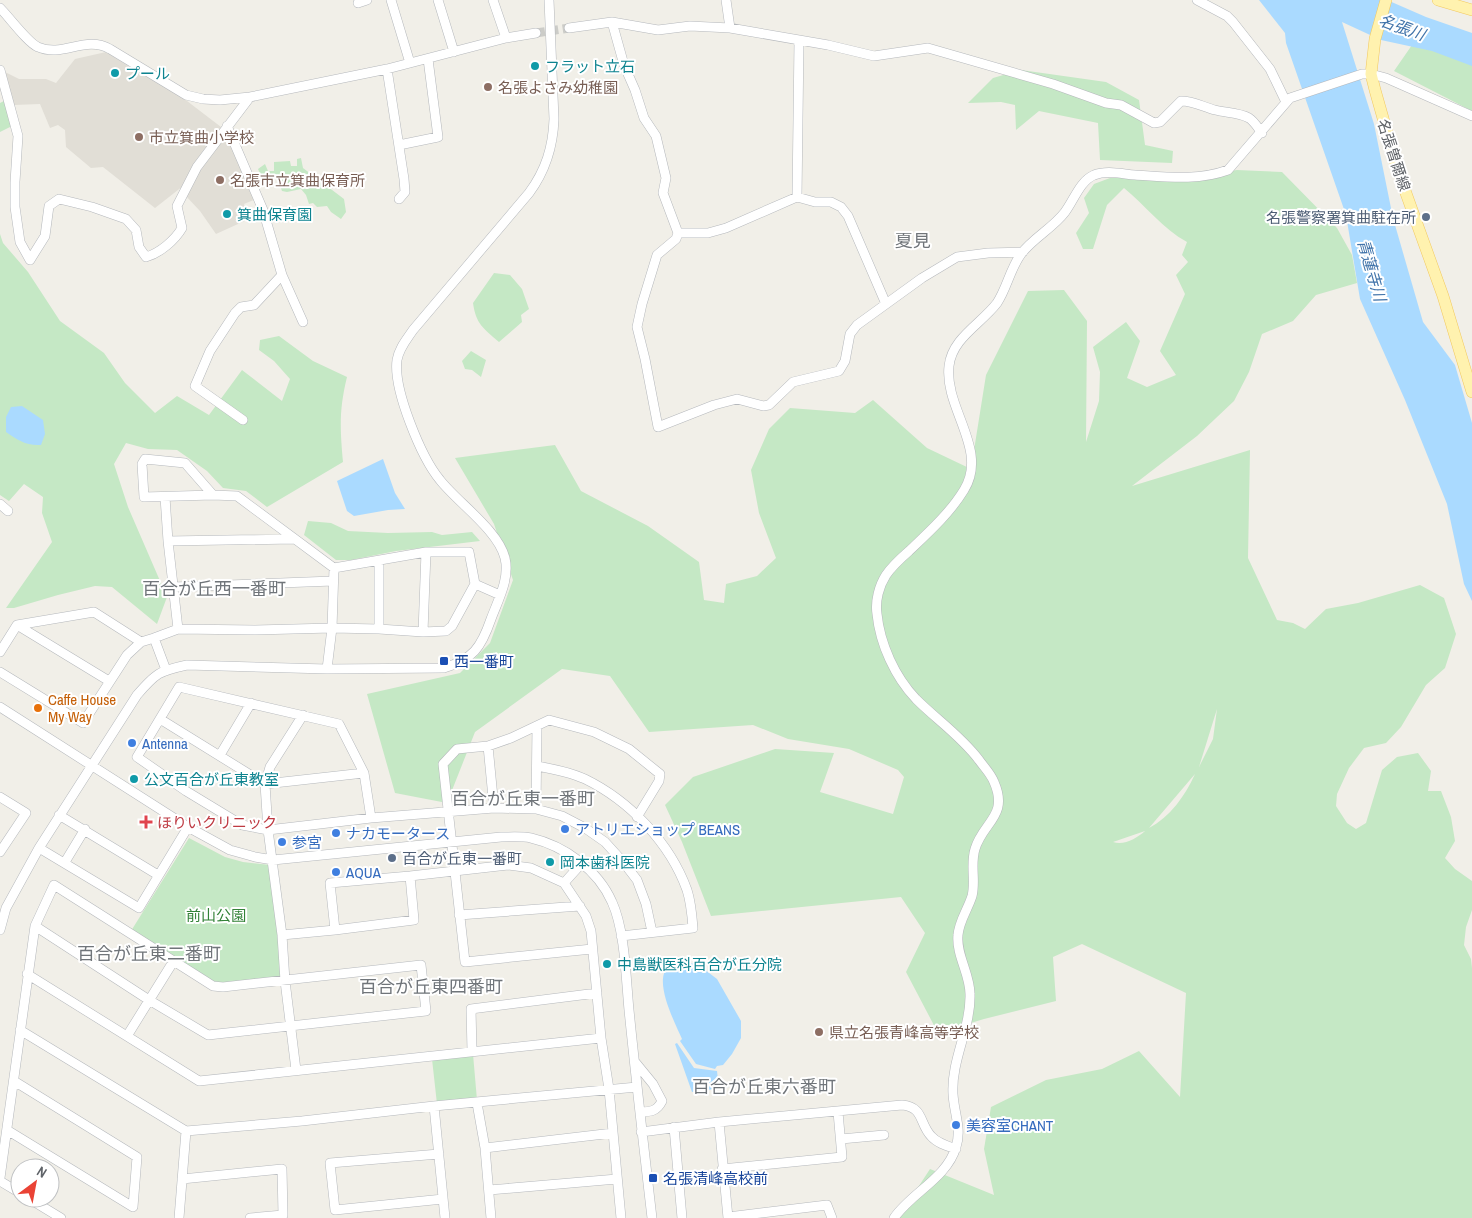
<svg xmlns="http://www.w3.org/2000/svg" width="1472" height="1218" viewBox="0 0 1472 1218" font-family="'Archivo Narrow','Noto Sans JP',sans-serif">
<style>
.education{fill:#e1ded6}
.green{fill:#c5e8c5;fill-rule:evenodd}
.water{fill:#aadaff}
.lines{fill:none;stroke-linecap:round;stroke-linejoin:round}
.minor-tunnel{stroke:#ccccc8;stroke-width:9;stroke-dasharray:9 4.5;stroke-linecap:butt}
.minor-casing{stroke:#b5b8bc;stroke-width:10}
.major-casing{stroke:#f2c960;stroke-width:12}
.minor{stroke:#fff;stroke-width:9}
.major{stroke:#fff2af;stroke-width:11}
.culture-dot{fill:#0f9aa8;stroke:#fff;stroke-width:2}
.education-dot{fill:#8d6e63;stroke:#fff;stroke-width:2}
.service-dot{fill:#5c6f8a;stroke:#fff;stroke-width:2}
.transit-dot{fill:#1a4fb4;stroke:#fff;stroke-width:2}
.food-dot{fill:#e8710a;stroke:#fff;stroke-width:2}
.shop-dot{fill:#3f7fe0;stroke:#fff;stroke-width:2}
.health-dot{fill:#e0444e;stroke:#fff;stroke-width:2}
.labels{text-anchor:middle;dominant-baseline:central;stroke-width:4;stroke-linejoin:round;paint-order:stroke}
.culture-label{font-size:15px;fill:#0d838f;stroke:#fff;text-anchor:start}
.education-label{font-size:15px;fill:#785e54;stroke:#fff;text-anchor:start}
.street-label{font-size:15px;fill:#5f6368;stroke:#fff}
.service-label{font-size:15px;fill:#4e5e75;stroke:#fff;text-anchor:end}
.transit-label{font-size:15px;fill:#164399;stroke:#fff;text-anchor:start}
.food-label{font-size:15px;fill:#c56008;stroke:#fff;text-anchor:start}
.shop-label{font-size:15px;fill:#366cbe;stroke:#fff;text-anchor:start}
.health-label{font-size:15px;fill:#be3a42;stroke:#fff;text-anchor:start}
.park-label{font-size:15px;fill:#348238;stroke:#fff}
.water-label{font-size:16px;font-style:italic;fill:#4174aa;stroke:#fff}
.quarter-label{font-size:18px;fill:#70757a;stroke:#fff}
</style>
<rect width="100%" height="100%" fill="#f1efe8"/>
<!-- education -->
<path class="education" d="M106,52L133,69L170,88L221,127L195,162L183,186L155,208L103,167L91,168L66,147L65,130L58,125L50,128L40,104L14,105L3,71L19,79H46L56,83L75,59Z
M226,131L256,199L244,204L249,219L216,234L200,211L185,195L203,164Z"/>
<!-- green -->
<path class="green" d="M1412,45L1472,54V111L1394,71Z
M1021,70L1106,82L1139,100L1145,145L1173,151L1172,163L1100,160L1098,123L1039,111L1016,130L1015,105L1001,102L968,103L993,78Z
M4,101L12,126L0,132V103Z
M301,158L303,168L344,199L346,212L341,219L331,212L327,206L317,207L313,203L309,204L306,195L301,189L287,192L282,191L277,177L262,178L258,169L265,164L268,171H274V162L290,161L291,166H297V159Z
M1237,170L1282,172L1337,228L1352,255L1357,283L1316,295L1293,321L1262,334L1249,372L1234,401L1197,436L1132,486L1250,450L1248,558L1277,620L1293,623L1305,629L1326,609L1358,603L1420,585L1444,598L1456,634L1445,668L1426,685L1401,727L1386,743L1364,748L1349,768L1337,794L1336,806L1347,823L1356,829L1366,823L1382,770L1397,757L1418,753L1431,771L1428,791H1441L1451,817L1455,841L1445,858L1455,869L1472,881V910L1466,927L1464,945L1471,959L1472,968V1218H898L930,1169L994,1195L984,1149L991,1107L1046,1080L1102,1069L1139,1051L1180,1097L1186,993L1082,944L1053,957L1056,1001L984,1019L938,1033L906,972L925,933L901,897L711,916L682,842L665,805L693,777L775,749L834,753L820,792L893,814L904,777L898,770L849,749L788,739L753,725L649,732L610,676L562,669L475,732L447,803L395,793L367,694L460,673L490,643L513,580L494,524L455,458L555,445L581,491L648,526L699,562L704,600L724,603L726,584L757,576L776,558L759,513L751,470L769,429L790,408L855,413L873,400L927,448L971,469L986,375L1028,291L1064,290L1087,321L1086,442L1099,401L1100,372L1093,347L1126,322L1140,341L1127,378L1147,387L1176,375L1160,351L1185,294L1176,275L1188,262L1182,255L1187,242C1163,229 1145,205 1124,188L1107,205L1093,249H1083L1076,233L1089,213L1084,198L1094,184L1110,178H1185ZM1217,709L1213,739L1199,767ZM1195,774C1185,796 1170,817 1149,828ZM1145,831C1137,838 1124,846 1113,842Z
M0,234L3,243L28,272L60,321L104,353L125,383L155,413L177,396L209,415L242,370L282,401L290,379L274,361L259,350L260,340L279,336L313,361L347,377C339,410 340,428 343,462L267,507L246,491L223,488L207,471L177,450L148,449L126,443L114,464L128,507L167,597L157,624L112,587L95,586L58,595L14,608H6L52,542L42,513L43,497L24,484L9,501L0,495Z
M494,273L510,275L522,289L529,309L521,315L522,322L499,342C483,328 476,324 473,303Z
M471,351L486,360L481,377L472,370L465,369L462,361Z
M308,521L331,523L348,531L388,533L432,532L442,535L472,532L480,541L396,551L351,560H336L304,535Z
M189,838L225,857L243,862L270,865L282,978L215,984L131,931Z
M473,1054L477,1100L437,1104L432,1059Z"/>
<!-- water -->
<path class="water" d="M1259,0H1387L1426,17L1472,33V66L1432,51L1381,40L1342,22L1374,124L1393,218L1423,322L1455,365L1472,423V601L1464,584L1447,504L1405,400L1360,299L1346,215L1286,43L1285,33Z
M22,406L43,420L45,434L41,445C26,446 18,440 6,432V417L11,407Z
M383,459L395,493L405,509L388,510L354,516L347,511L337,481Z
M696,963L717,979L741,1021V1038L732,1054L723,1065L717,1066L715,1069L696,1064L680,1041L682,1039C676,1025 649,974 672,965C679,963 689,964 696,963Z
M677,1043L694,1068L717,1071L718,1080L729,1087L692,1092L675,1044Z"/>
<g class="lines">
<!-- minor-tunnel -->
<path class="minor-tunnel" d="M536,33L569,28"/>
<!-- minor casing -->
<g class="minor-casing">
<path id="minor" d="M391,0L410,63
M438,0L454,52
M493,0L506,38
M726,0L730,28
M1197,0L1227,16L1233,22L1270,69L1286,102
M358,3L367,0
M0,8C9,17 28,43 38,47C63,58 85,35 110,49L186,95L203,99L220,100L250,97L387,69L506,38L536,33
M612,22L624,65L635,90L644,118L656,136L666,178L663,193L678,233L676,239L657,255L642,304L637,327L645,359L658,427L714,405L737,399L763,406L769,405L793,382L839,371L845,361L850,334L857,325L922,278L957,257L988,253L1023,252
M569,28L612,22L658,30L690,26L730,28L828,45L874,56L928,48L1053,84L1106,103L1121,105L1154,123L1160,122L1181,101C1194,101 1203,107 1215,110C1226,113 1238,112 1249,118C1254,121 1258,128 1262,133
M387,69L404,179L405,192L399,199
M0,70L18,136L15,182V207L20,242L30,260
M227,126L263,210L282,275L254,305L241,307L235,313L210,351L195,386L243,420
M399,145L438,137L428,59
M797,197L799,41
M678,233H708L726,228L797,197L815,202H831L841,207L848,216L886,304
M30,260L45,236L49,206L59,199L92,207L126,219L136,230L139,247L146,257C160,253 175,240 182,228L177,206L197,167L250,97
M282,275L303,322
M165,497L168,541L178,629
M0,504L8,511
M168,541L294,539
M475,584L500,595
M173,587L333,581
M17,625L109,681
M379,629V561
M423,632L426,552
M154,638L178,629L255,630L332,628L379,629L423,632L446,631L452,626L475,584L469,552H426L334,568L237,496L213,495L144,497L142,464L145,459L185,463L213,495
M0,652L17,625L94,612L141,642
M327,669L332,628L334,568
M0,672L83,723L127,655L141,642L154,638L166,670
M0,707L188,827L230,850L255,857L273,860L501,837C511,837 522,836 531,838C565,846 598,870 612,902C625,930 626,979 629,1010C636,1080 644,1149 652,1218
M160,719L265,784L364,773
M488,746L494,808
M220,755L251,703
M537,766C554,769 570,772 585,779C630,801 670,843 687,890C691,902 692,915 693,928L621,936
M0,797L26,813L0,852
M536,809L537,726
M59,815L158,875
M371,818L364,773L339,724L179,687L137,757L186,791L242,825L268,830L371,818L494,808L536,809L562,816L585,828L605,842L624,863L637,880L646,904L652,932
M39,848L139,908L188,827
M65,862L85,829
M564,883L582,863
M459,915L580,906
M0,930L6,908L39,848L137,695C156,673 159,671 187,665L327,669L444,668C473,659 481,648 491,619C498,600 510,579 505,558C498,530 457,502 440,480C421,457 393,389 397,360C399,348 407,339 413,330L529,193C546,170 553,147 554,119L549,0
M335,930L330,883L410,876L508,865L531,868L564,883L586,916L591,931L601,1038L609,1089L621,1218
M282,935L335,930L414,920L410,876
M592,949L465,962L443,764L457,749L488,746L511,738L549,720L594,732L629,749L660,774L659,781L637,817
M27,974L199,1081L601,1038
M20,1030L186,1131L302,1121L434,1106L637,1087
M127,1036L173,962
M472,1051L471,1009L597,993
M635,1062L653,1084L662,1101C657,1111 651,1112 640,1112
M296,1070L285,981L282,935L268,830L265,784L270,767L303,715
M477,1103L485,1148L491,1218
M434,1106L445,1218
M719,1122L728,1218
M674,1127L682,1218
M7,1130L133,1207L137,1157L14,1081
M641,1132L719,1122L902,1105C924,1107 919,1123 931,1136C937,1143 947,1146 956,1149
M841,1139L884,1135
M485,1148L613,1133
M439,1154L330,1163L335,1210L443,1199
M722,1169L842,1157L838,1112
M0,1178L35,926L54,885L213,986L223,987L421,965L426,1011L208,1035L149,1000L35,926
M182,1179L282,1169L283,1215L250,1218
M0,1181L20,1193
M489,1190L617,1179
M28,1198L61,1218
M728,1217L827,1205L832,1218
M179,1218L186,1131
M894,1218C911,1193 947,1178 956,1147C962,1129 954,1113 953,1094C951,1060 971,1028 970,994C970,974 956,955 958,935C959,921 968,909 972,896C976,881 970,865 975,849C983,822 1009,816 994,782C991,774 984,767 979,760C961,736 937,720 916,699C895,677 880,644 877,614C875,601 879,586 886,575C892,566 901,558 909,551C928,533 950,513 964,490C989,450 944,408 949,366C952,338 981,324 997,303C1007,288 1010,269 1021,254C1033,238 1053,228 1065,212C1074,200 1080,181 1094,175C1107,170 1122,174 1135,175C1167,177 1198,181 1228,170L1290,98L1362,74H1371L1386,78L1472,116"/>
</g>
<!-- major casing -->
<g class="major-casing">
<path id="major" d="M1386,0L1375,39L1371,74L1375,90L1398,171L1443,296L1472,392
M1438,0L1472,10"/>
</g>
<!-- minor -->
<use href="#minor" class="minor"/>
<!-- major -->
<use href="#major" class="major"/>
</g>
<!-- markers -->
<g class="culture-dot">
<circle cx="535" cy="66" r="5"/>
<circle cx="115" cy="73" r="5"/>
<circle cx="227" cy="214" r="5"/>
<circle cx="134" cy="779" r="5"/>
<circle cx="550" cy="862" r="5"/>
<circle cx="607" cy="964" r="5"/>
</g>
<g class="education-dot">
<circle cx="488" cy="87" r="5"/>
<circle cx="139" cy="137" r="5"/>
<circle cx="220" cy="180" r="5"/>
<circle cx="819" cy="1032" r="5"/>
</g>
<g class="service-dot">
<circle cx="1426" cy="217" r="5"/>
<circle cx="392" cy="858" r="5"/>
</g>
<g class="transit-dot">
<rect x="439" y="656" width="10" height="10" rx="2.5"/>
<rect x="648" y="1173" width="10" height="10" rx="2.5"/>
</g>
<circle class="food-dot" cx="38" cy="708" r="5"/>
<g class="shop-dot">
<circle cx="132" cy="743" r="5"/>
<circle cx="565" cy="829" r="5"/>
<circle cx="336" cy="833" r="5"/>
<circle cx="282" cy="842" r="5"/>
<circle cx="336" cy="872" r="5"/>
<circle cx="956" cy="1125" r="5"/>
</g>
<path class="health-dot" d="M143.5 814.5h5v5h5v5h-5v5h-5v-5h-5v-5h5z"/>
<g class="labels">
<!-- culture labels -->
<g class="culture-label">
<text x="545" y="66">フラット立石</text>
<text x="125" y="73">プール</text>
<text x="237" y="214">箕曲保育園</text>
<text x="144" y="779">公文百合が丘東教室</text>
<text x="560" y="862">岡本歯科医院</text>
<text x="617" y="964">中島獣医科百合が丘分院</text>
</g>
<!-- education labels -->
<g class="education-label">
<text x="498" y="87">名張よさみ幼稚園</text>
<text x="149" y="137">市立箕曲小学校</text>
<text x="230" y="180">名張市立箕曲保育所</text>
<text x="829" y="1032">県立名張青峰高等学校</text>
</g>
<!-- street labels -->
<g class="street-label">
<text transform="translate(1394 155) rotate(72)">名張曽爾線</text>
</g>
<!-- service labels -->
<g class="service-label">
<text x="1416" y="217">名張警察署箕曲駐在所</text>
<text x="402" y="858" text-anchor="start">百合が丘東一番町</text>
</g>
<!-- transit labels -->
<g class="transit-label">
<text x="454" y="661">西一番町</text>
<text x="663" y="1178">名張清峰高校前</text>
</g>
<!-- food labels -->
<g class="food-label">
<text x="48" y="699">Caffe House<tspan x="48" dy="17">My Way</tspan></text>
</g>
<!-- shop labels -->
<g class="shop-label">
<text x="142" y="743">Antenna</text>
<text x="575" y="829">アトリエショップ BEANS</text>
<text x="346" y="833">ナカモータース</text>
<text x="292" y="842">参宮</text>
<text x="346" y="872">AQUA</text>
<text x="966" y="1125">美容室CHANT</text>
</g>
<!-- health labels -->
<g class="health-label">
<text x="157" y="822">ほりいクリニック</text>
</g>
<!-- park labels -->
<g class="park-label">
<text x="216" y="915">前山公園</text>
</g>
<!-- water labels -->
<g class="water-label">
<text transform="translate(1402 27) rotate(20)">名張川</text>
<text transform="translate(1372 270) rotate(74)">青蓮寺川</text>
</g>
<!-- quarter labels -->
<g class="quarter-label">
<text x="913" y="240">夏見</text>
<text x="214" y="588">百合が丘西一番町</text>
<text x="523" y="798">百合が丘東一番町</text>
<text x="149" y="953">百合が丘東二番町</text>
<text x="431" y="986">百合が丘東四番町</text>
<text x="764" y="1086">百合が丘東六番町</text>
</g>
</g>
<!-- north arrow -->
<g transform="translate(35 1183) rotate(32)"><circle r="24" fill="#ffffff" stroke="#bfc1c3"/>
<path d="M0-4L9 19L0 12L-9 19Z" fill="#ea4335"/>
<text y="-8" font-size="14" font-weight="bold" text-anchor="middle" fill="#5f6368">N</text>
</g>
</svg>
